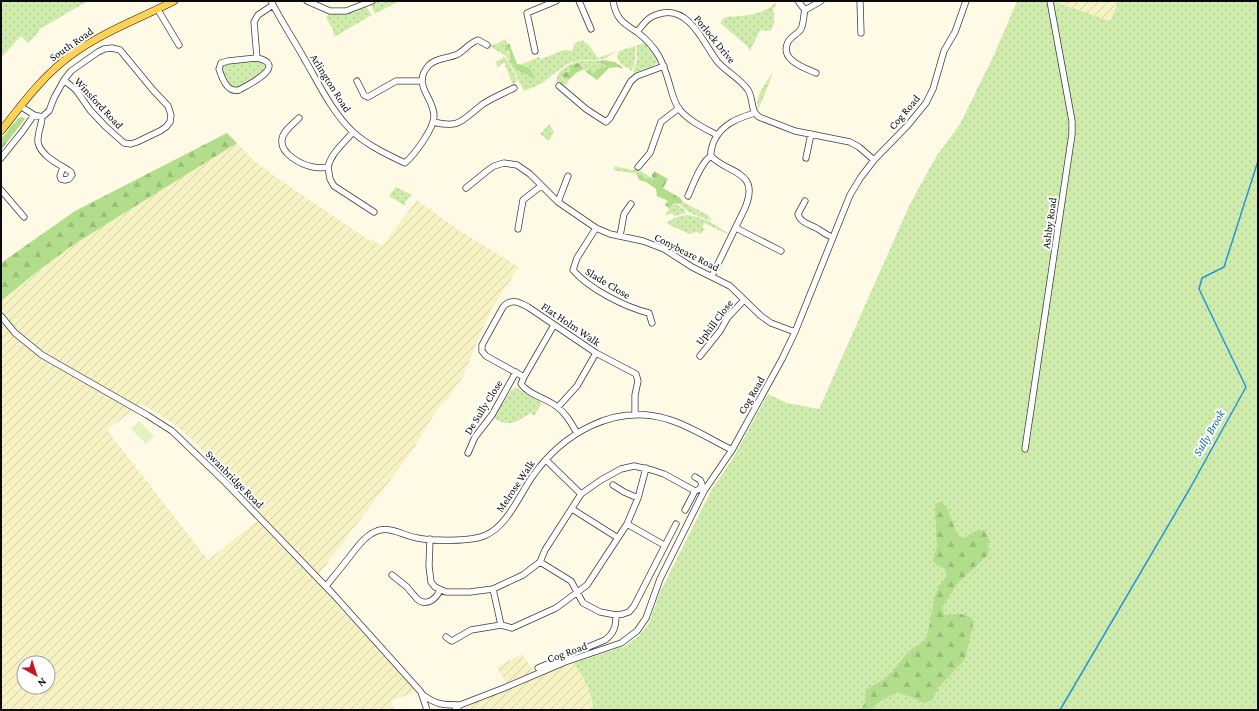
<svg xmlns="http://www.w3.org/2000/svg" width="1259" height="711" viewBox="0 0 1259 711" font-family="'Crimson Pro',serif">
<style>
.farmland{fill:url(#farmland-furrows);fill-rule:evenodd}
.grass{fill:url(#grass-dots)}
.forest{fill:url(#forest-firs)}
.pitch{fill:#e2f3bf}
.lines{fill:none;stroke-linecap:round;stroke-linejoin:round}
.stream{stroke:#2695d9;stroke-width:1.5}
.minor-casing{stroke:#3d3d3d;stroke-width:7}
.major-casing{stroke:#1b1b1b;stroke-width:8}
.minor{stroke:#fff;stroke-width:5.5}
.major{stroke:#ffd256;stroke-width:7}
.labels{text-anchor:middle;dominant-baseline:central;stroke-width:4;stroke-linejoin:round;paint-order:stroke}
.street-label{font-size:11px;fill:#0a0a0a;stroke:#fff}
.water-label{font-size:12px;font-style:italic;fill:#0a64a4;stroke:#fff}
</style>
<defs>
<pattern id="farmland-furrows" width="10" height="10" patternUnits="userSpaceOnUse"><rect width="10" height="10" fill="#f7f2c4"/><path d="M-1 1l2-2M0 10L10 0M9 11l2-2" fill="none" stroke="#d2cea7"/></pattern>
<pattern id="grass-dots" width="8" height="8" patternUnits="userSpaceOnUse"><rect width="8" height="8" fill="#cfecad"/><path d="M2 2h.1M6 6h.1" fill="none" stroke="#b0c994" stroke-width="1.8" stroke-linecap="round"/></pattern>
<pattern id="forest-firs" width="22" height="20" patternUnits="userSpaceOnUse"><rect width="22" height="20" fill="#b2de8b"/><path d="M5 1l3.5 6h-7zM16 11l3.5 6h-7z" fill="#98bd77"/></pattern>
</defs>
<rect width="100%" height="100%" fill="#fffae6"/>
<!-- farmland -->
<path class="farmland" d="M1053,1H1119L1110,21Z
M237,143L254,161L296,191L348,226L370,241L371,239L382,246L417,200L457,229L519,267L490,311L461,380L447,400L439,406L410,454L319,574L342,598L336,604L369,638L414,689L416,692L391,701L394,710H1V301L38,271L73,245ZM142,404L174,424L194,441L263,516L208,560L107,430ZM24,663H48V687H24Z
M522,654L534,672L507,685L497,667Z
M574,663L585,679L590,691L593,710H461L472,704L547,672Z"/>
<!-- grass -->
<path class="grass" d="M1,1H88L38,30L39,32L28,43L21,36L1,58Z
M375,1H378L381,3L386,1H399L375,14L371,6L372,3Z
M1017,1L1045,2L1053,1L1110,21L1119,1H1258V710H593C593,692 583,677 574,663L625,646L639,636L649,623L660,592L712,489L732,460L768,394L787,403L819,409L910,204L936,157L960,124L994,55Z
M775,3L777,4L773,8C774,16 776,25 770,31L760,30L750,51L747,46L720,23L725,17C742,16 762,16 775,3Z
M366,7L372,15L334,37L333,30L326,18L329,13L344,14Z
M505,39L507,43L504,47C511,54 509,60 516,66V70L526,74L527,66L520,65L539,57L541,59L564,50L572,51L575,43L584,40V42L588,44L598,58L617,51L606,58L596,60H582L573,62L564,66L541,84L524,91L506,56L489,46L498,43Z
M644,43C650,48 657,55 657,63L655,65L634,73L633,71L637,60L636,46Z
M635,46V61L632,71L620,63L617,56L619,51Z
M503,56L508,61L517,80L513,85L504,62L498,67L495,62L503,58Z
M261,61L263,62L266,66L264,72L238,88L231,87C227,81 219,73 223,65L228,63Z
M580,61H599L601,64L606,65V67L593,74L590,71H585L582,66L571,72L564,79H570L566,85H558C552,72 569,64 580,61Z
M773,72L768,86L758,110C754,97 766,82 773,72Z
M549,124L554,132L549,141L540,134Z
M615,166L632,170L638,169L656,181L644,178L642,174L637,175L636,174L613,170Z
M396,187L412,195L405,202V206L389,196Z
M683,202L708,215L712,221L690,213L679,204Z
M674,203L684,209L686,213L674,216L672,213L665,216L669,208Z
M689,215L707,220L728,233L727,234L704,223L702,227L705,228L701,234L696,232L689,234L666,223C673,218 680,215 689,215Z
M515,387L542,403L534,416L531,413C516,421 513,428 495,419V416L511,390H513Z"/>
<!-- forest -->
<path class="forest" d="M509,43L517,64C526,65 532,68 534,77L531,78L526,74L516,70V66L511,62L509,51L506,50L504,46Z
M603,60L615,62L623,68L622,69L618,67L609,68L597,80L585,71H591L593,74L598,69L606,67V65L601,64L599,61Z
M578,63L584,69L576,73L570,79H564L563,75L565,72H570V67Z
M23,117L25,119L1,150V138C8,134 9,125 16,122L18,118Z
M227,133L237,143L73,245L38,271L1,301V263L75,211Z
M654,171L668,179L663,188L680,198L683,202L679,204L674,203L669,208L665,205L668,201L657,196L656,189L646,182L639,180L637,175L642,174L644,178L654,180L652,178V174L654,173Z
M941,502L947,508L958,536L964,538L975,531L984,530L989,539L988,555L957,584L942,608L945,615L961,614L972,618L973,626L965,659L938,688L932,700L924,703L914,698L897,692L879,702L871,710H860L865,703L866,690L884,679L891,673L909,651L924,641L928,632L935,595L939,586L947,576L945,569L937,565L932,560L937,547L935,509L936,504Z"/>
<!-- pitch -->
<path class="pitch" d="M139,421L154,436L146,444L131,429Z"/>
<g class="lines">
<!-- stream -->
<path class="stream" d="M1060,710L1189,490L1246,387L1199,289L1202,278L1224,267L1258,161"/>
<!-- minor casing -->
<g class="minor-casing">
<path id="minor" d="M271,1C281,21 294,40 305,60C319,84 332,112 353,132C367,145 388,155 405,163C414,155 434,129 434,116C434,97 411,85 429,65C438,57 448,59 458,54C465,50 469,43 478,40L487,45
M307,1L330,11H346L372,1
M579,1L591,29
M613,1C616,19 623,23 637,32C646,21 648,16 663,13C690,8 704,44 717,61C726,72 740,78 748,90C753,98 751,106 755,113
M798,1L805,10
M860,1L861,33
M158,10L179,45
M637,32C658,48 663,62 670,86C672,94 675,103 679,109C689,121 704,128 717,135
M535,51L527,13L556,1
M257,58L228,61L221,63L219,69C222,78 227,93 239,90C248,85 289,65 257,58L254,22L258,15L273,5
M816,73C805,68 779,60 788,42C791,36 798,34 801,29C804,23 803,17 805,10L821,1
M357,81L364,95L368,97L396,81H422
M559,86L586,109L606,122L610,118L631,81L637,76L664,66
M20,106L34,115L42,117L49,111L54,98L64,80L71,71L98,52L104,49L112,48L120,50L153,90L168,106L171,115L170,122L166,127L160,131L137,142L131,144L124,143L105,126L90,110L76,90L64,80
M42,117C42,125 37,134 38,142C40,156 61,165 71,172L72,175L69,179L65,180L61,179L60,176L63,167
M299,118C293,124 282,132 282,140C280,154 302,165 313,167C318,168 323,168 328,167L330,179L334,186L374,212
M433,122C461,129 463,119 483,104C492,98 504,93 514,88
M711,156C727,174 761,170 745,208L712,276
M1,158L22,132L34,115
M806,158L811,134
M328,167C331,153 344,143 353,132
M638,167L650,153L661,122L679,108
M466,188L487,171L494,166L504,163L517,165L530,174L558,202L596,228L610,234L643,241L664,249L692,267L730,286L761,316L771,323L795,332
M1,190L24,217
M688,196C693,185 701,162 711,156C710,150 712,147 714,141C722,124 738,118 755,113L759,117L795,131L850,142L859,147L874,160
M805,201L798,214C801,224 811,224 818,229C823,232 826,235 832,237
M558,202L568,176
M596,228L577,258L573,270C589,289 625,307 649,313L652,323
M736,228L781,251
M518,229L523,200L541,186
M620,236L624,214L631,204
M1,316L15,333L42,355L147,415L172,431L225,482L333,594L421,692L427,710
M554,325L524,377L521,384C529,395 546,398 556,406C566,413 571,423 577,433
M700,356L720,331L728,317L744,300
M524,377L486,356L482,351V345L503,307C511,298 519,302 528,307L596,353L636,374L638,381L635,395V414
M558,407L577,386L596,353
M1025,449L1072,134V121L1050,1
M468,453L475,437L492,415L516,372
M546,460L581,494
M613,485L624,492L638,498
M572,509L618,538
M685,510L695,491
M627,524L664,545
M430,539L429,566L431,582L435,587L446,592H470L493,589L523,575L540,562L545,550L581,494L601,480L621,469L634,466L652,470L664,474L695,491L700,489L702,484L700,480L695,477
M540,562L571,581L583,603L600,612L616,615L623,614L629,612L634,606L676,524
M392,575C397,579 402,583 407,587C410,591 414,595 417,599C427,607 436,599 440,590
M326,586C335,575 345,563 354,551C359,545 364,538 371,534C387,523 400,535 417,538C432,541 472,542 486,535C507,526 519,496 532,477C562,434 614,403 667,419C689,425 711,440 732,450
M493,589L501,625L512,628L556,608L587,585L627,524L638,498L646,468
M446,637L450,640L452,641L471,630L501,625
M538,668L605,640C614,633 616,627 616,615
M423,695C437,705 443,705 460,705
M455,710L460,705L504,688L565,662L621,643L637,631L646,618L660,579L704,491L732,450L782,359L795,332L850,195L861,177L874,160L908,125L926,103L933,89L944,51L955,32L966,1"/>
</g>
<!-- major casing -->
<g class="major-casing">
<path id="major" d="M1,131C23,103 44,74 74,53C105,31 141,18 174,1"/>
</g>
<!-- minor -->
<use href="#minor" class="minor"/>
<!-- major -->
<use href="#major" class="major"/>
</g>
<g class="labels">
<!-- street labels -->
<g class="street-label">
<text transform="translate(715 39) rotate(51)">Porlock Drive</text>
<text transform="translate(71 44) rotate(-35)">South Road</text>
<text transform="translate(331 83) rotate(58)">Arlington Road</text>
<text transform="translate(99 103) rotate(47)">Winsford Road</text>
<text transform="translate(904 112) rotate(-50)">Cog Road</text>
<text transform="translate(1049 223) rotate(-82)">Ashby Road</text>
<text transform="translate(687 252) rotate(27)">Conybeare Road</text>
<text transform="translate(608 283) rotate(31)">Slade Close</text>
<text transform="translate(714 322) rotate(-53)">Uphill Close</text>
<text transform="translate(571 324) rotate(34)">Flat Holm Walk</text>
<text transform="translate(751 395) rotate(-60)">Cog Road</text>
<text transform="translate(483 407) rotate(-58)">De Sully Close</text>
<text transform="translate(235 479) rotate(45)">Swanbridge Road</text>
<text transform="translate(515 486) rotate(-56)">Melrose Walk</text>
<text transform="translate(567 652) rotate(-20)">Cog Road</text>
</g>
<!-- water labels -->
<g class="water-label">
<text transform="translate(1209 433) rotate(-60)">Sully Brook</text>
</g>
</g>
<!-- border -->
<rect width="1259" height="711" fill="none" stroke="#0a0a0a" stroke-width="4"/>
<!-- north arrow -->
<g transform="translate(36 675) rotate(141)"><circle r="19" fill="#ffffff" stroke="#9d9d9d"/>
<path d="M0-3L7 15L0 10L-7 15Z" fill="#c41722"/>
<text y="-6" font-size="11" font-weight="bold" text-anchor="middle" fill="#0a0a0a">N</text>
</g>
</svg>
